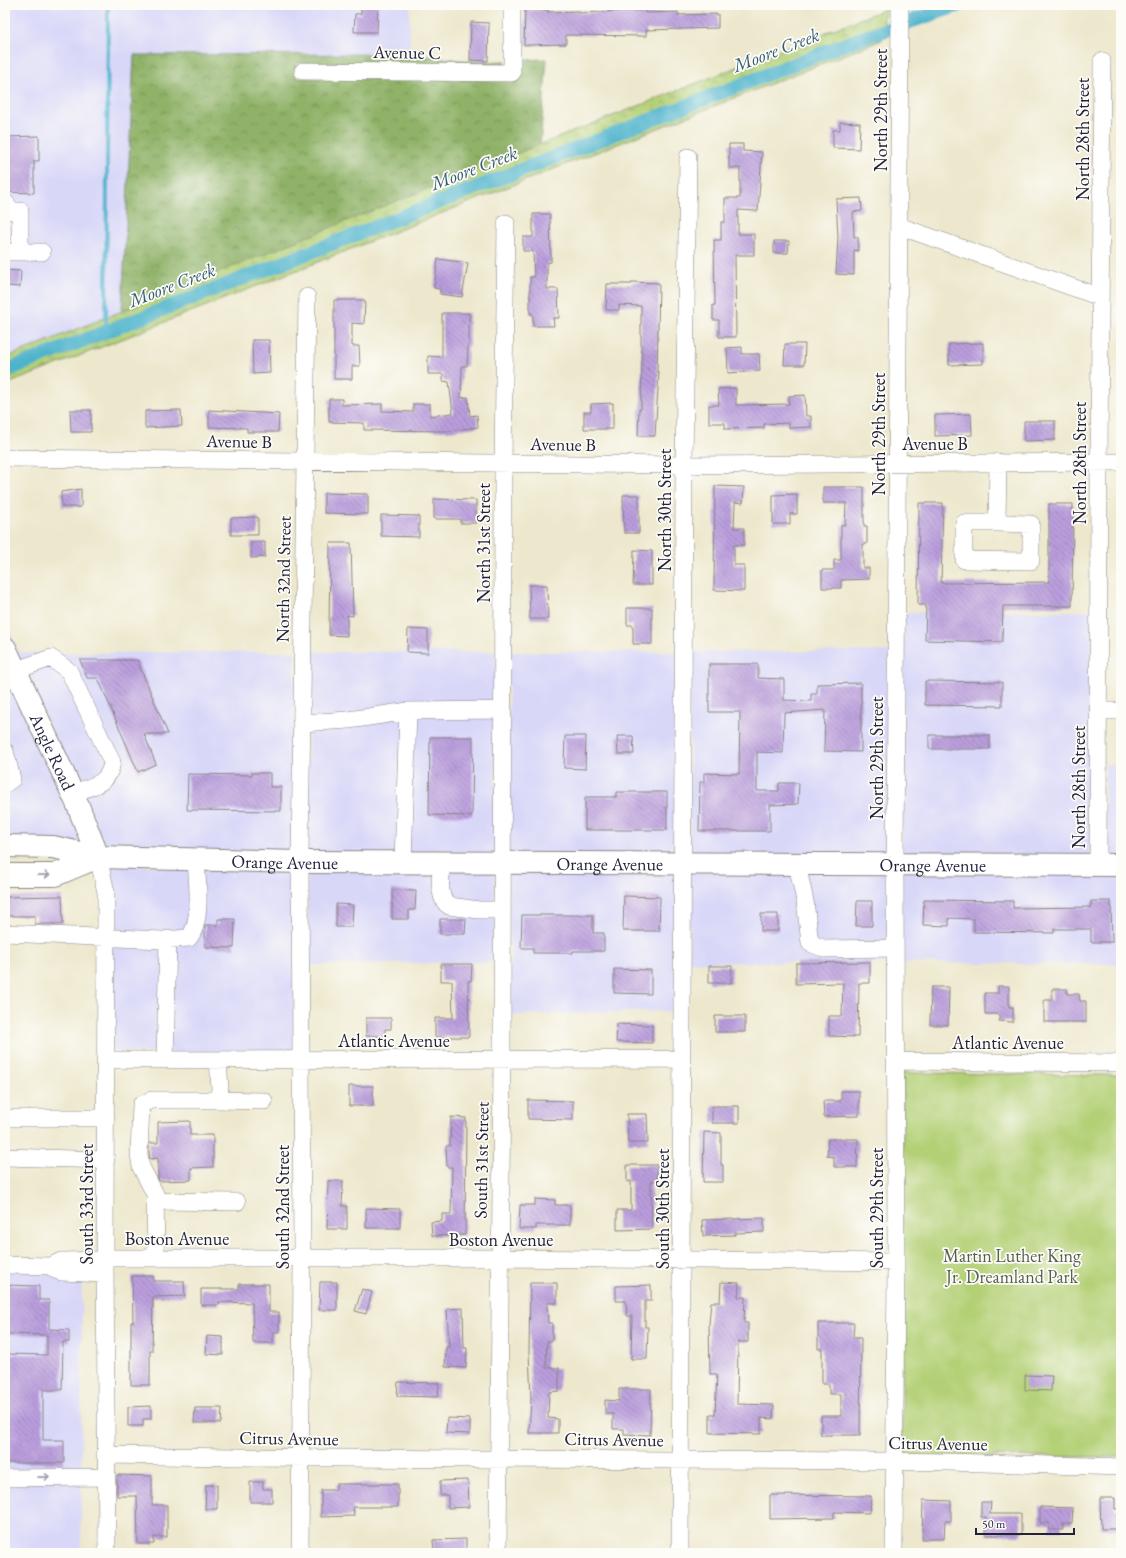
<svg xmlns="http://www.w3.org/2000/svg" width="1126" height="1558" viewBox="0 0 1126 1558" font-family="'EB Garamond',serif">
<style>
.built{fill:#d8d7f8}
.green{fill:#b4d076;stroke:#6b7958}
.forest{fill:url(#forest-crowns);stroke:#586a51}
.wetland{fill:url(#wetland-marsh);stroke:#6b7958}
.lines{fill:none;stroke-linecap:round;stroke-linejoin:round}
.stream{stroke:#4db3cc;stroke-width:4}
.canal{stroke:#4db3cc;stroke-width:14}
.building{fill:url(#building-back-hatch)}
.minor-casing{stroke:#888584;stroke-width:18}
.major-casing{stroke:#888584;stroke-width:24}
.minor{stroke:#fff;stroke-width:17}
.major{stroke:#fff;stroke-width:22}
.oneway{stroke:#9c9ca7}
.labels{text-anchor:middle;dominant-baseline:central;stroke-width:3.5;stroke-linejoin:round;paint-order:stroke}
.street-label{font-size:18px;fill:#22223b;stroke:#fdfcf7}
.park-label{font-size:18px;fill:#555f50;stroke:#fdfcf7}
.water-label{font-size:19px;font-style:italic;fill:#335c75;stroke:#fdfcf7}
</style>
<defs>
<pattern id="forest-crowns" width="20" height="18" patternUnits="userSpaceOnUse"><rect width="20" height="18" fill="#8fb267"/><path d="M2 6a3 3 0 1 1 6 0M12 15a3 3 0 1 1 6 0" fill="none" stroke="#749056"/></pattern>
<pattern id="wetland-marsh" width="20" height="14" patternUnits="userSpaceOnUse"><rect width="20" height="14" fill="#b4d076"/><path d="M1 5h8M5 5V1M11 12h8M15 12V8" fill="none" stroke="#9ab267"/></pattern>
<pattern id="building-back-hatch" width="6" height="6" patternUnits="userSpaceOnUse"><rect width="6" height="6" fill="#ba9edd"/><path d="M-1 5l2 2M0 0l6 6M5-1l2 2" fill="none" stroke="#9780b4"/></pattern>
</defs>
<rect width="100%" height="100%" fill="#fdfcf7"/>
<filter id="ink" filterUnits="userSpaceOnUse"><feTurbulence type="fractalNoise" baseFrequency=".025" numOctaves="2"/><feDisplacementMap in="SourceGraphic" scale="8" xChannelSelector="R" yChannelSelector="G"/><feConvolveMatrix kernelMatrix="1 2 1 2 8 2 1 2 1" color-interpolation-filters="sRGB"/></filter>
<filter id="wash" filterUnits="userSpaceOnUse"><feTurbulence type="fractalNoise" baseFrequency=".012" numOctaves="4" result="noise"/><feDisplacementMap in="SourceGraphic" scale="16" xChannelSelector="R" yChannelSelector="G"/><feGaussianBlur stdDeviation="0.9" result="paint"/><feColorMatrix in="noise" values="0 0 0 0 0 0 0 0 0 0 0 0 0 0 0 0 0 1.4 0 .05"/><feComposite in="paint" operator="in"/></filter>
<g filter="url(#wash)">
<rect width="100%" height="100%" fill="#ede8cd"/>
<!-- built -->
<path class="built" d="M5,5H410V54L134,55L122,311L5,358Z
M1092,611L1091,858L902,856L904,612Z
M5,620L19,653L295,652L293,854L103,849L84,800L5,632Z
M890,651L888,855L690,857V652Z
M309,652H496L495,855L307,854Z
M509,652H677L676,857L508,855Z
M5,664L86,847L5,838Z
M1105,764H1121V858H1105Z
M107,865L293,869L295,1053L113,1052Z
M307,869L495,870V962L308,965Z
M508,870L676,872V1011L509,1015V976L511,962Z
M888,871V963L689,962V872Z
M902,871L1121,873V964L902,963Z
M5,1260H82L81,1553H5Z"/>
<!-- green -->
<path class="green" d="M903,1073L1121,1075V1457L902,1456Z"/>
<!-- forest -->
<path class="forest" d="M410,54L479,62L505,61V65L296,63V78L518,80V60L547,59L540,145L122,311L134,55Z"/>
<!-- wetland -->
<path class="wetland" d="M885,9L882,40L5,385V358L394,202Z"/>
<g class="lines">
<!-- stream -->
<path class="stream" d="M106,331L108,5"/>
<!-- canal -->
<path class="canal" d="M5,371L856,40L959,5"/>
</g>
<g id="blocks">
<!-- building -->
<path class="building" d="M361,5H378L377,32H354L355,14H361Z
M525,10H548V12L579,11V13L645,10V13L678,12V15L718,14V28L646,30V36L566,35V44L524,45Z
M471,22L489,23L488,61L470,60Z
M840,122L860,123L859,149L833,148V130H840Z
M39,136V161H34V193L5,192V137Z
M729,144H743V151L762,152L758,211L738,210V234H754V255H735L736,337H719V320H713V305H715L714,240H721V222H725V198H740V168H729Z
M861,198L862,211L853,212L854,237H858V251L854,250V275L836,274L838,237L836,199Z
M533,214H550L551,262L547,263V289H558L559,318H553L554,326H533V314H530V277H534L533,251H523V237H533Z
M774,241H789L788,253H774Z
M438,259L468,263L462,297L440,294V289L434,288Z
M6,270L21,271L20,287L5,286Z
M632,282L659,283L657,372H659L655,436H638L639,409H641L642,353H641V306L619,305V310H606L607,284H632Z
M334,300H365L364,324L352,323V346H359L360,366H352V379H334Z
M442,313H469V346H468L467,366H462L461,398L468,397L470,416L477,415L478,427L448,431L364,430V423L329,422V399H342V405L382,404V411L413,412V404H430V416L453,413L449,382L443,381V374H428V356L442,357Z
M252,340H269L270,373L253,374Z
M983,343V364L949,365V344Z
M785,344H805L804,365H784Z
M742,347V354H759L760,371L728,373L727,348Z
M736,388V405L789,404V396L805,395L806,416H811V427L789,428V423L764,424V428L725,429V423H709V405H719L718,389Z
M613,403V429H584V412H591V404Z
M70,410H91V432H71Z
M181,410L182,426L145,428V411Z
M209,410L279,414L278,432H247V428L209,427Z
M971,414L972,435L935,436V415Z
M1024,421H1055V440L1024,441Z
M715,486L744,487L743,503L735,502L734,528H744V545H734V565H744V591L714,590Z
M823,487H864V526H867V544H863V568H869V579L841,580V588H822V570H834V560H841V525H845L846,503H823Z
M81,489V507H62L61,492Z
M324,493L368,494V514L324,513Z
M797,494V514H790V524H773V495Z
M623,495H639V533H624Z
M434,499L476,500V523H460V519H434Z
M919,503H943L941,583L1049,582V504H1073L1072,606H1003L1002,642L925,640L926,605H918Z
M381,515L419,516V537L381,536Z
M258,517V535H231V518Z
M251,542H265V557L251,558Z
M330,543H351L353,616L347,615V636L329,635Z
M634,550L652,551V585H633Z
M529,585H547L548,619H530Z
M627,608H652V644H633V625H627Z
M408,629L428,630V653L407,652Z
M80,660H137L168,734H144L156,764L138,772L98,678H87Z
M709,664H758V678L784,679V700L811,701V694H817V684L861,683V752L824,751L825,710L784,713L783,753L757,752V791H779V783H799L798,804L770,805V831H699L700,782H704V773L739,774L740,712H709Z
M925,681L1002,682V706L925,705Z
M929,735H990V749H929Z
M565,736H586L585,769L564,768Z
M617,736H633L634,754H618Z
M430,737H473L472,816L429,815Z
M252,773H270V787H281V811L187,810L188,774L252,775Z
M616,792H667V830H585V797H616Z
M392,890L416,891L415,910H409V919H392Z
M62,896L63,924H35V916H5V897Z
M624,896L660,897L659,931H623Z
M924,900L1013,901V908L1091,907V901H1111L1112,942H1091V929H1054V933L974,932V919L949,918V926L923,925Z
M857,901H872V926H856Z
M336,904L353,905L352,927H336Z
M761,914H778V931H761Z
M522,915H593V933H604V951H573V953H533V948H521Z
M218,919H235L234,948L205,947V925H218Z
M440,919H466L465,934H440Z
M870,962V983H859L858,1037L829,1036V1016H842L843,983L796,984V963Z
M441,964H472L471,981H468L469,1037H435V1018H453L452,981H441Z
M709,966H732L731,983H709Z
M614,969L651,970V994L614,993Z
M998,986H1009V1007H1013V1022L999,1021V1014H985V993H998Z
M931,987H949L948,1025H930Z
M1052,989H1067V994H1079L1080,1001H1086V1022H1044V1000H1052Z
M715,1016H745V1032H715Z
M366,1018H391V1029H385V1036H366Z
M617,1024L652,1025V1043L616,1042Z
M349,1086H373V1106H349Z
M841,1091H859V1116L824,1117L823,1101H841Z
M528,1100L573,1101V1120L528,1119Z
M712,1106H739V1123H712Z
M627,1114H647L648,1143H628Z
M451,1117L466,1118L465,1235L432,1236L431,1222L442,1221V1214H451L452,1167H447L446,1146H450Z
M190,1121V1135H213V1167L191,1168V1180L159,1181L158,1178V1158L150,1159L149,1153V1143H158V1122Z
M704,1132L721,1133V1165H723V1182H703Z
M828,1139H858L857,1167H834V1157L827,1156Z
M627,1165H657V1181H651L652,1229L617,1230V1210H631V1181L627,1182Z
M328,1181H343L342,1206H347V1229H327Z
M535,1199L555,1200V1205H570V1225H536V1229H519L520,1205H535Z
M366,1208L400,1209V1228H366Z
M764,1218V1232L735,1233V1235L703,1236L702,1220Z
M132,1276H153V1281H184L185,1296L153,1297L152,1351H150V1385H131V1322H133Z
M320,1282H337V1310H319Z
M721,1282L739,1283L738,1297H745L744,1323H748V1342H738L737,1404L774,1405L773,1419L761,1418V1434L710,1433V1415H715L717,1374H710L709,1324L711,1302H720Z
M530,1283H557V1303H547L548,1323H552V1341H547L546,1368H559V1391L549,1392L548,1418L558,1419V1433H529L531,1399L529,1353Z
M239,1284H269V1312H279V1332H273V1343H253L252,1303L219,1302V1305H201V1289H239Z
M5,1285L39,1286V1300H49V1329L69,1330V1342H63L62,1390H43V1440H64V1463H5L6,1354L47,1355V1335L5,1334Z
M651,1285V1301H645V1327H648L647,1359H631L632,1316H627L626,1301H616V1286Z
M362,1289L372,1292L366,1314L355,1311Z
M463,1308L464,1348H467L466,1368L445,1367L446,1347H449L447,1309Z
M818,1323H854L853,1338H861L860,1435H821V1416H841V1394H829V1384H822V1349H818Z
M207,1336L223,1337V1355L206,1354Z
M1025,1375L1052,1376L1051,1391L1025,1390Z
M398,1382L439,1383L438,1397L397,1396Z
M619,1389H651L650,1435L624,1434V1429H613V1414H605V1400L619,1401Z
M151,1406V1419H143V1426H128V1407Z
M195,1408H222L221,1423H194Z
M447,1418L470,1419V1434L446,1433Z
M117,1475L152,1476V1505H167V1537H154V1544H138L137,1496H117Z
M468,1480L469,1507L448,1508V1495H440V1481Z
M250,1482H263V1489H272V1502H250Z
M336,1484H398V1507H353L354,1516L321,1517V1490H336Z
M206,1485H217V1509H205Z
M770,1495L871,1496L870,1513L834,1512V1518L770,1519Z
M1100,1498H1115V1509H1121V1529H1101Z
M923,1500L951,1501V1521H945L944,1539H922Z
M981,1502H991L990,1514H1021V1535H986V1517H981Z
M1040,1507L1073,1508L1072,1523H1063V1530H1049V1523H1040Z
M466,1539V1553H434L433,1540Z"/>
</g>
</g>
<g filter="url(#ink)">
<use href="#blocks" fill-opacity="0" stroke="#888584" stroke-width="1"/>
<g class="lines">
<!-- minor casing -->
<g class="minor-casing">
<path id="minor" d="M303,71L512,73V5
M5,202L12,211H20V252
M899,226L1100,297
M5,252H42
M5,458L684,465L1121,462
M997,523L1031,524V561L964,560V523H997L998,462
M5,674L51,658L69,671L112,762C109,785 92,786 73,793
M1098,711H1121
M301,723L349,720L408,711
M5,751L12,779L5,784
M98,857L106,892L105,1260L107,1553
M403,863L408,711L502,710
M441,863C441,875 437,899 449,906L479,910H502
M797,864L805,901L810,943L825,949L895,948
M1098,865L1099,462L1102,61
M5,933L162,940L189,938C203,920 197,881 196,859
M106,1060L682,1059
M165,1060L168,939
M896,1061L1121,1063
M218,1100L264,1101
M5,1118H106
M5,1157L106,1160
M156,1201L237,1202
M105,1258H499L896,1262
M156,1258L155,1194L141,1167L139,1154L141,1105L151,1100H218L220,1089L218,1060
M5,1265L51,1266L61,1261L105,1260
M51,1266L55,1270L61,1272L105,1274
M105,1455C367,1460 629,1459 891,1461C968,1462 1044,1465 1121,1467
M5,1478L106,1477
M300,1553L302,1258L300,862L307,297
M498,1553L502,1060L503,463L506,223
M680,1553L684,465L688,157
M894,1553L896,1262L895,863L900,5"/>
</g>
<!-- major casing -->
<g class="major-casing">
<g id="major">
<path id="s1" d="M5,648L77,803L98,857"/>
<path id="s2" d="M5,846L53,847L98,857L300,862L1121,865"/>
<path d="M5,875H55L98,857"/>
</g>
</g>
<!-- minor -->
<use href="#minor" class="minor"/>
<!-- major -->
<use href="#major" class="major"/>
</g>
<!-- one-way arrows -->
<defs><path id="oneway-shaft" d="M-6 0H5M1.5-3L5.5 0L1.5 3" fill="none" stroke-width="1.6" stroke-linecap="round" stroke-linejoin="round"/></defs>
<g class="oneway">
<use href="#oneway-shaft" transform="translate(44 875) rotate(-1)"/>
<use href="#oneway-shaft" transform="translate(44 1477) rotate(-1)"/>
</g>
</g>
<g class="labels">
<!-- street labels -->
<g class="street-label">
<text transform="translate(407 52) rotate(1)">Avenue C</text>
<text transform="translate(880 110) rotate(-90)">North 29th Street</text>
<text transform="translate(1082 139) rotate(-90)">North 28th Street</text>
<text transform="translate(878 434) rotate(-90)">North 29th Street</text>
<text transform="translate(239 441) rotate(1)">Avenue B</text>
<text x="935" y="443">Avenue B</text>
<text transform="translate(563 444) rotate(1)">Avenue B</text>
<text transform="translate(1079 463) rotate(-90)">North 28th Street</text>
<text transform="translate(664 510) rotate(-90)">North 30th Street</text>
<text transform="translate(483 543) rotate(-90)">North 31st Street</text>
<text transform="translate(283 579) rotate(-89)">North 32nd Street</text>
<text stroke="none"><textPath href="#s1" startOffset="114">Angle Road</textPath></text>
<text transform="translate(876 758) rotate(-90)">North 29th Street</text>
<text transform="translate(1078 787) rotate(-90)">North 28th Street</text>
<text stroke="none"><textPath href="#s2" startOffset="281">Orange Avenue</textPath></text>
<text stroke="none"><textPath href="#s2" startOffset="606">Orange Avenue</textPath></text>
<text stroke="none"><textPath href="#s2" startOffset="929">Orange Avenue</textPath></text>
<text x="394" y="1040">Atlantic Avenue</text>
<text x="1008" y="1042">Atlantic Avenue</text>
<text transform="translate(481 1160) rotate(-89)">South 31st Street</text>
<text transform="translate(86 1204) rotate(-90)">South 33rd Street</text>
<text transform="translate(282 1207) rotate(-90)">South 32nd Street</text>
<text transform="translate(876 1208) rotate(-90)">South 29th Street</text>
<text transform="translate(662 1209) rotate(-90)">South 30th Street</text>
<text x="177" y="1238">Boston Avenue</text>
<text x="501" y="1239">Boston Avenue</text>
<text transform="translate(289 1438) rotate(1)">Citrus Avenue</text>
<text transform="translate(614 1439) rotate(1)">Citrus Avenue</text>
<text transform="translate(938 1443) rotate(1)">Citrus Avenue</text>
</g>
<!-- park labels -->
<g class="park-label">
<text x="1012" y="1255">Martin Luther King<tspan x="1012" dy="21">Jr. Dreamland Park</tspan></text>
</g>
<!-- water labels -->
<g class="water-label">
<text transform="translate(776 50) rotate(-21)">Moore Creek</text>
<text transform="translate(474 168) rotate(-21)">Moore Creek</text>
<text transform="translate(172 285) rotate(-21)">Moore Creek</text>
</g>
</g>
<!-- margin -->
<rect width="1126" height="1558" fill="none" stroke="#fdfcf7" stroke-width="20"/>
<!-- scale -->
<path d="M976 1528v6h98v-6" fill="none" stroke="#22223b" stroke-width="2"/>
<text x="982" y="1528" font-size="12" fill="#22223b" stroke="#fdfcf7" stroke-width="3" paint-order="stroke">50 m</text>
</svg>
